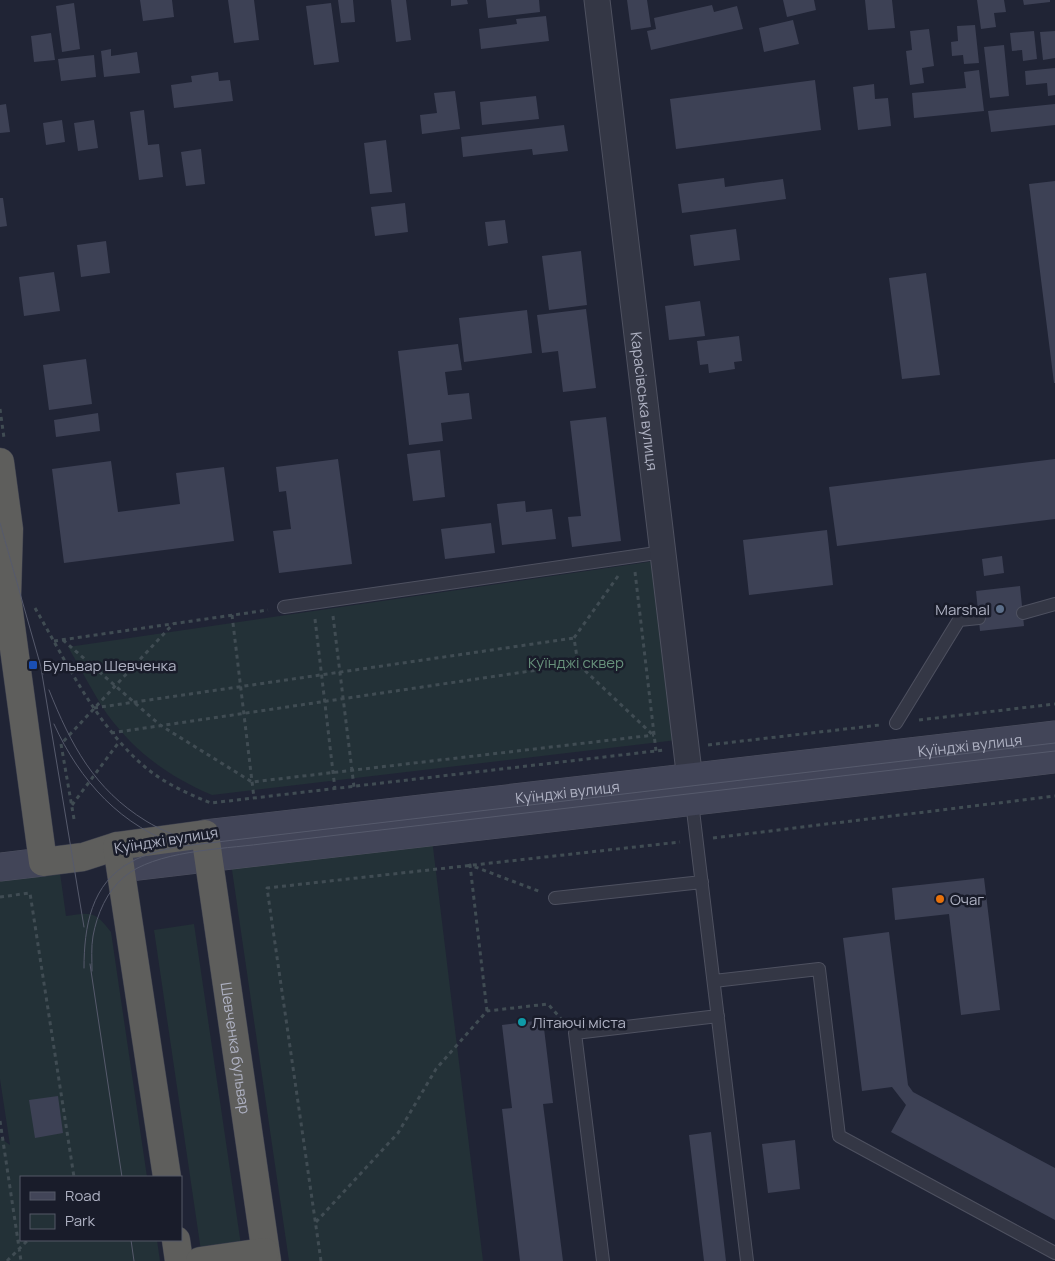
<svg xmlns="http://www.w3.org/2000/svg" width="1055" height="1261" viewBox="0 0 1055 1261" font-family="Manrope,sans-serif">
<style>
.green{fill:#233137}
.building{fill:#3d4155}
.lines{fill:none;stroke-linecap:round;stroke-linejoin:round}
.service-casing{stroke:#4e5160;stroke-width:14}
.minor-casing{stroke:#4e5160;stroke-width:27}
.secondary-casing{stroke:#4e5160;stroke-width:29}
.trunk-casing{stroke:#3b3e4d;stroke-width:29}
.path{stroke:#404c53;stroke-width:3;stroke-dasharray:4 4;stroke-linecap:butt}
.service{stroke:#343745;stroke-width:12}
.minor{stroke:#343745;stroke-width:25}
.secondary{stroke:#424558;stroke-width:28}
.trunk{stroke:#5e5e5c;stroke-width:28}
.tram{stroke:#565a6c;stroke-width:1}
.service-dot{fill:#5c6f8a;stroke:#191c2a;stroke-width:2}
.transit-dot{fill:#1a4fb4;stroke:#191c2a;stroke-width:2}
.food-dot{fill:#e8710a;stroke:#191c2a;stroke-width:2}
.culture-dot{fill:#0f9aa8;stroke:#191c2a;stroke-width:2}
.labels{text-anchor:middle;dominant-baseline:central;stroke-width:5;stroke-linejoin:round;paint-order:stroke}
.street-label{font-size:15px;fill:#aeb1c2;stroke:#191c2a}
.poi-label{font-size:15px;fill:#aeb1c2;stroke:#191c2a;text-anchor:start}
.park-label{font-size:15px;fill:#67917b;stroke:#191c2a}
</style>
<rect width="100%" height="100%" fill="#202435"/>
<!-- green -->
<path class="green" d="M655,561L677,740L212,795C168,776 136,753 107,714C93,693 81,669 68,647Z
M432,839L483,1261H289L231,863Z
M60,873L66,916C91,912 95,911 111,932L147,1177H21V1240H157L160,1261H0V1138L10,1145L0,1079V876Z
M194,924L241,1245L201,1251L154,930Z"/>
<!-- building -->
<path class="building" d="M140,0H172L174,17L143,21Z
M228,0H254L259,40L234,43Z
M338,0H353L355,22L341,23Z
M391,0H406L411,40L396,42Z
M451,0H467L468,4L451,6Z
M486,0H539L540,12L488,18Z
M627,0H647L651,27L631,30Z
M783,0H814L816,10L787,17Z
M865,0H892L895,28L868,30Z
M977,0H1004L1006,12L994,13L996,27L981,29Z
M1023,0H1050V2L1024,5Z
M74,3L80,49L62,52L56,6Z
M331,3L339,62L314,65L306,6Z
M712,5L714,12L737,6L743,29L651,50L647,31L656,29L654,18Z
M546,16L549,41L481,49L479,29L517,24L516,19Z
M793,20L799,44L764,52L759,28Z
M975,25L979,63L964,64L963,55L952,56L951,42L958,41L957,26Z
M929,29L934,66L922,68L924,83L910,85L906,51L912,50L910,31Z
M1034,31L1037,59L1023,61L1022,50L1012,51L1010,33Z
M1055,31V58L1043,60L1040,32Z
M51,33L55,60L34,62L31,36Z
M1004,45L1009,96L990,98L984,47Z
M111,49V56L137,52L140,73L104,77L101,51Z
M94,55L96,77L61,81L58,59Z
M1055,68V95L1048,96L1047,83L1026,85L1025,71Z
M979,70L984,111L914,118L912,93L966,88L964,72Z
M218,72L219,81L230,80L233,101L174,108L171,85L192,82L191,76Z
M815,80L821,130L676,149L670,99Z
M874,84L875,99L888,98L891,126L858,130L853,87Z
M455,91L460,129L422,134L420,115L437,113L434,93Z
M536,96L539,119L482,125L480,102Z
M6,104L10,132L0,133V105Z
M1055,104V125L991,132L988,111Z
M144,110L148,145L159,144L163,177L139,180L130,112Z
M62,120L65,142L46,145L43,123Z
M94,120L98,148L78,151L74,123Z
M564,125L568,151L533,155L532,149L463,157L461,137Z
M386,140L392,192L370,194L364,143Z
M201,149L205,184L186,186L181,152Z
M724,178L725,187L783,179L786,199L682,213L678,184Z
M1055,181V383H1054L1029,184Z
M0,198H3L7,226L0,227Z
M405,203L408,232L375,236L371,207Z
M505,220L508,243L488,246L485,222Z
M736,229L740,260L694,266L690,235Z
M106,241L110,273L81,277L77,245Z
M581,251L587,305L549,310L542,256Z
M54,272L60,311L24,316L19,277Z
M926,273L940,375L902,379L889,278Z
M700,301L705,336L669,340L665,306Z
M586,309L596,388L563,392L558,351L542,353L537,315Z
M527,310L532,353L464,362L459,318Z
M739,336L742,361L734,362L735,369L709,373L708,364L700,365L697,341Z
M458,344L462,370L445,372L448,395L469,393L472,419L441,423L443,441L409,445L398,351Z
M86,359L92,404L49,410L43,365Z
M98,413L100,431L56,437L54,420Z
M606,417L621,541L572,547L568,517L581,516L570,421Z
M440,450L445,497L413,501L407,454Z
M338,459L352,564L279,573L273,531L291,529L286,491L279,492L276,467Z
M1055,459V519L837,546L829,487Z
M111,461L118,512L180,504L176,473L224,467L234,541L64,563L52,469Z
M525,501L526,512L552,509L556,539L502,545L497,504Z
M491,523L495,553L445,559L441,529Z
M827,530L833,585L749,595L743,540Z
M1002,556L1004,573L984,576L982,559Z
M1020,586L1024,626L980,631L976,591Z
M984,878L1000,1010L961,1015L949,914L895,920L892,888Z
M889,932L908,1085L913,1092L1055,1168V1220L891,1132L906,1105L892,1087L862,1091L843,938Z
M543,1020L553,1103L543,1104L563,1261H520L502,1109L512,1108L502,1025Z
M58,1096L63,1133L35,1138L29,1100Z
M711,1132L726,1261H704L689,1135Z
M795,1140L800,1189L768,1193L762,1144Z"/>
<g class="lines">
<!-- service casing -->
<g class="service-casing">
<path id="service" d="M284,607L663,552
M1023,613L1055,604
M896,723L959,620L979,618
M692,802L747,1261
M555,898L702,882
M714,981L819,969L839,1136L1055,1253
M603,1261L575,1033L718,1016"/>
</g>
<!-- minor casing -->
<g class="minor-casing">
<g id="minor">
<path id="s1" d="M597,0L692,797"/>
</g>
</g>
<!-- secondary casing -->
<g class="secondary-casing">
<g id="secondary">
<path id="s2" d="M205,834L1055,735"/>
<path d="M0,867L43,862"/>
<path d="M121,868L1055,759"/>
</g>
</g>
<!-- trunk casing -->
<g class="trunk-casing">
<g id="trunk">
<path id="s3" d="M0,462L9,529L7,597L43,862L83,857L117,846L205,834L267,1261"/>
<path d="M117,846L167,1177"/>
<path d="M176,1240L179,1261"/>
<path d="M200,1261L265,1252"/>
</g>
</g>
<!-- path -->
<path class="path" d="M0,409L4,438
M635,572L656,751
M618,576L574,638L578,664L653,735
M35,608C67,663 96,725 145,767C164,783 188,794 211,803L664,750
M232,615L254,798
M333,616L354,787
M315,619L335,789
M63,640L160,725L252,782L654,735
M54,641L268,610
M94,708L574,638
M919,720L1055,704
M111,733L578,664
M708,745L880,725
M72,805L119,742
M74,819L61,744L173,624
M713,838L1055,796
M0,897L30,893L74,1177
M487,1011L470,865L541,892
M0,1121L21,1261
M316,1222L398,1133L436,1069L487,1011L548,1004L564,1022
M7,1261L28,1240
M321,1261L267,888L680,842"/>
<!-- service -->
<use href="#service" class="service"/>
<!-- minor -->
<use href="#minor" class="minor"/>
<!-- secondary -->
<use href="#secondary" class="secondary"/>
<!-- trunk -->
<use href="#trunk" class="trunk"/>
<!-- tram -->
<path class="tram" d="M0,523L43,674
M41,668L84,927
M49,690C71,745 94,789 146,821C161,830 178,838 196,840
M54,724C79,780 122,828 182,846
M90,964L122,1177
M84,968C84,927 91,883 131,862C145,854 160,851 175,847L1055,743
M92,971C92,960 91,947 93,936C97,914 107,891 124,877C154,851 222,849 261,844L1055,751
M131,1240L134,1261"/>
</g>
<!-- markers -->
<circle class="service-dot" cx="1000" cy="609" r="5"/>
<rect class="transit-dot" x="28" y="660" width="10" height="10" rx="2.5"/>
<circle class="food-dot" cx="940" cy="899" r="5"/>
<circle class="culture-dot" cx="522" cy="1022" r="5"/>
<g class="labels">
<!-- street labels -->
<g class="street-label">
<text stroke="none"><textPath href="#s1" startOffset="404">Карасівська вулиця</textPath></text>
<text stroke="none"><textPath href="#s2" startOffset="770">Куїнджі вулиця</textPath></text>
<text stroke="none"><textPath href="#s2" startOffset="365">Куїнджі вулиця</textPath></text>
<text transform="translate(166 840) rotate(-9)">Куїнджі вулиця</text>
<text stroke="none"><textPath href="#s3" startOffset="784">Шевченка бульвар</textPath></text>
</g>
<!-- poi labels -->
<g class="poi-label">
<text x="990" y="609" text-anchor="end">Marshal</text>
<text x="43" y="665">Бульвар Шевченка</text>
<text x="950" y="899">Очаг</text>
<text x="532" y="1022">Літаючі міста</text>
</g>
<!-- park labels -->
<g class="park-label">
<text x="576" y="662">Куїнджі сквер</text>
</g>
</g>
<!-- legend -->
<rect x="20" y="1176" width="162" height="65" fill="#191c2a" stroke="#555867"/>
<rect x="30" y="1192" width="25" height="8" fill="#424558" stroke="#555867"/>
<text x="65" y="1201" font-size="15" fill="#aeb1c2">Road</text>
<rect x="30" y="1214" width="25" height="15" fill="#233137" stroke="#555867"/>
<text x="65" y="1226" font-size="15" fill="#aeb1c2">Park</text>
</svg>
